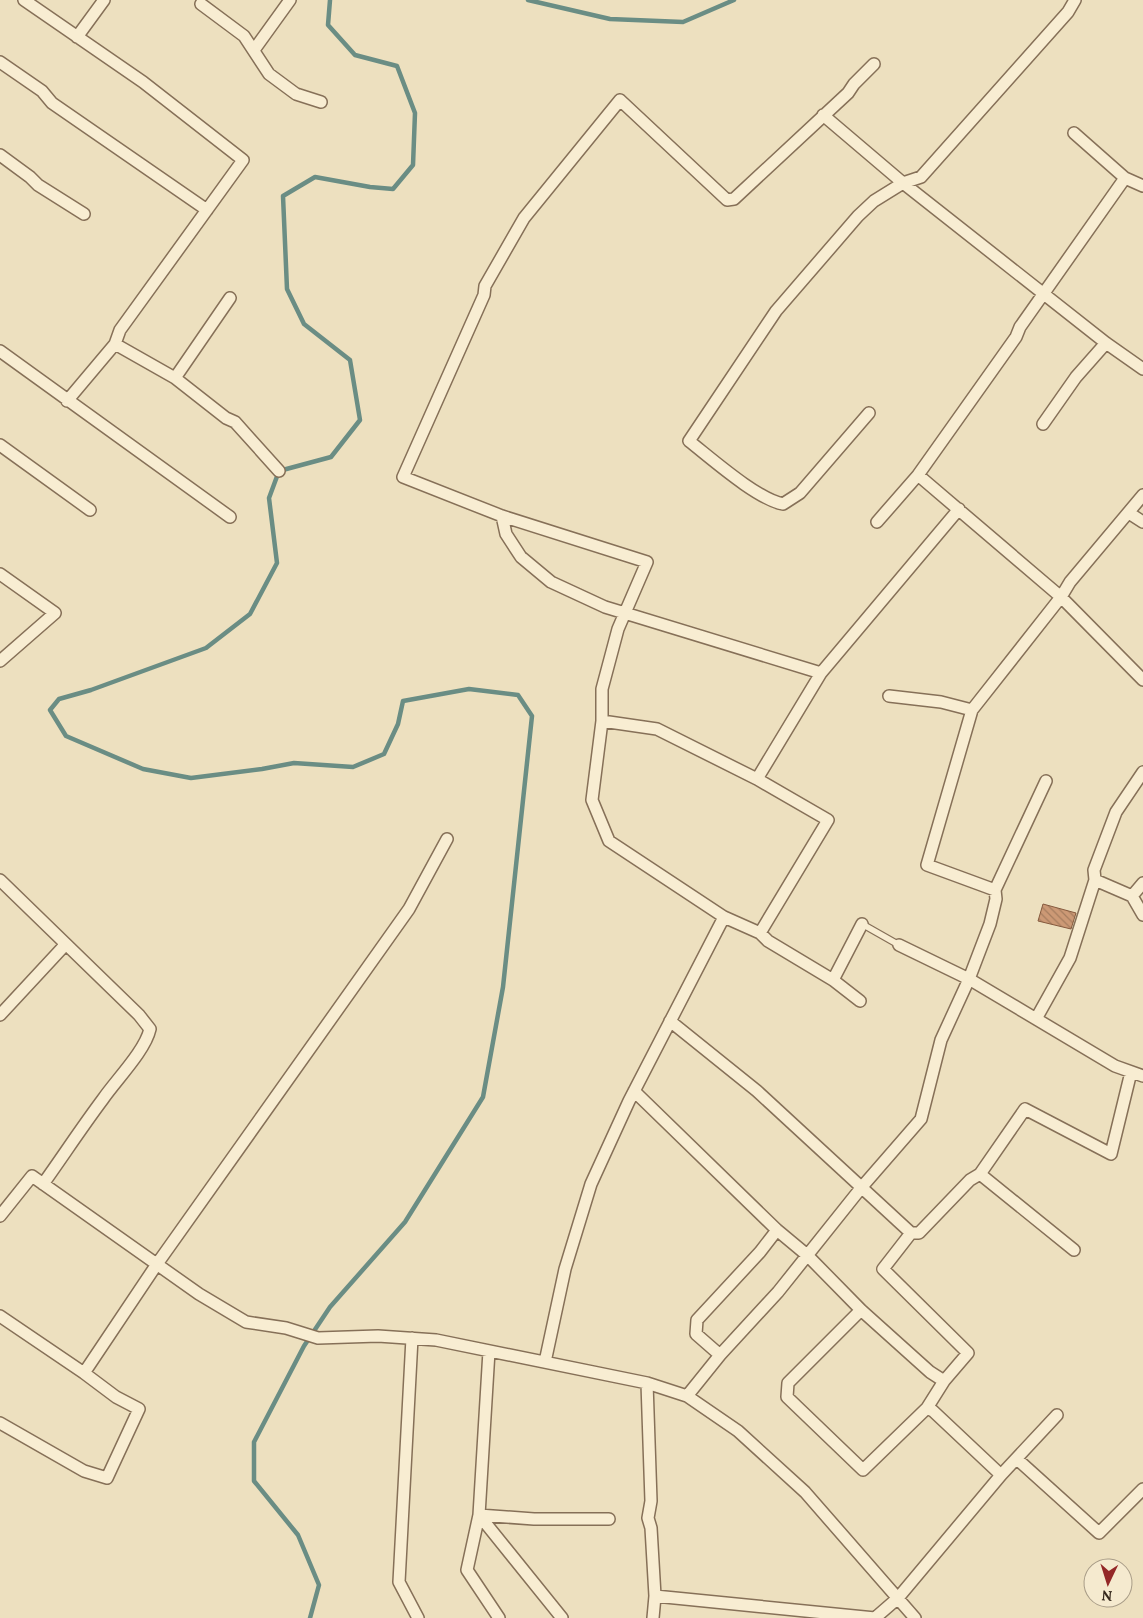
<svg xmlns="http://www.w3.org/2000/svg" width="1143" height="1618" viewBox="0 0 1143 1618" font-family="Lora,serif">
<style>
.lines{fill:none;stroke-linecap:round;stroke-linejoin:round}
.stream{stroke:#6a8d84;stroke-width:4.5}
.building{fill:url(#building-back-hatch);stroke:#855a3e}
.service-casing{stroke:#867058;stroke-width:8}
.minor-casing{stroke:#867058;stroke-width:14}
.service{stroke:#f8edd2;stroke-width:5.5}
.minor{stroke:#f8edd2;stroke-width:11}
</style>
<defs>
<pattern id="building-back-hatch" width="6" height="6" patternUnits="userSpaceOnUse" patternTransform="scale(1.25)"><rect width="6" height="6" fill="#cc9975"/><path d="M-1 5l2 2M0 0l6 6M5-1l2 2" fill="none" stroke="#a67d5f"/></pattern>
</defs>
<rect width="100%" height="100%" fill="#ede0bf"/>
<g class="lines">
<!-- stream -->
<path class="stream" d="M528,0L610,19L683,22L734,0
M310,1618L319,1585L298,1535L254,1481V1442L304,1346L330,1307L405,1222L483,1097L503,987L532,716L518,695L469,689L403,701L398,724L384,754L353,767L294,763L262,769L191,778L143,769L66,736L50,710L59,699L91,690L206,648L250,614L277,563L269,498L279,471L331,457L360,420L350,360L304,324L287,289L283,196L315,177L370,187L393,189L413,165L415,113L397,66L355,55L328,25L330,0"/>
</g>
<!-- building -->
<path class="building" d="M1043,904L1076,913L1071,929L1038,921Z"/>
<g class="lines">
<!-- service casing -->
<g class="service-casing">
<path id="service" d="M862,924L899,945"/>
</g>
<!-- minor casing -->
<g class="minor-casing">
<path id="minor" d="M24,0L143,82L243,160L120,330L115,344L67,401
M201,4L244,36L269,74L296,94L321,102
M77,37L104,0
M254,50L290,0
M0,62L42,91L52,103L207,210
M823,115L903,183L1106,343L1143,369
M1074,133L1125,178L1143,186
M0,155L30,177L38,185L84,214
M115,344L175,378L226,418L235,422L279,471
M0,351L230,517
M175,378L230,298
M869,413L800,493L783,504C757,499 712,459 689,441L776,311L858,216L874,201L903,183L921,177L1068,12L1075,0
M1043,424L1076,377L1106,343
M0,445L90,510
M918,475L1061,597L1143,680
M1129,513L1143,522
M502,516L506,534L521,557L551,582L605,607L821,673L757,779
M877,522L918,475L1016,337L1020,327L1125,178
M0,574L55,613L0,661
M821,673L959,509
M889,696L941,702L972,710L927,865L995,890
M972,710L1061,597L1070,582L1143,495
M602,721L657,729L757,779L828,820L760,933
M0,880L139,1015L150,1029C145,1051 116,1080 103,1099C82,1127 63,1156 43,1184
M1095,880L1132,896L1143,915
M1132,896L1143,883
M899,945L969,979L1115,1066L1143,1076
M833,980L862,924
M860,1001L833,980L768,941L760,933L724,917L609,841L592,800L602,721V689L618,629L647,562L502,516L403,477L484,295L485,286L524,218L620,100L727,200L734,199L848,93L854,84L874,64
M0,1015L65,945
M1036,1019L1070,958L1095,880L1094,870L1116,812L1143,772
M670,1021L757,1091L911,1233H919L970,1180L980,1174L1025,1109L1111,1154L1131,1072
M634,1091L777,1230L807,1255L861,1310L930,1372L944,1381
M980,1174L1074,1250
M0,1216L32,1176L199,1294L246,1322L286,1328L318,1338L378,1336L436,1340L647,1383L687,1396L738,1431L805,1492L915,1618
M861,1310L788,1383L787,1397L863,1470L927,1408L944,1381L968,1353L883,1269L911,1233
M0,1316L84,1373L116,1397L139,1409L107,1478L84,1471L0,1423
M412,1338L399,1582L418,1618
M489,1351L479,1515L467,1570L499,1618
M720,1355L696,1334L697,1320L760,1252L777,1230
M545,1362L565,1269L591,1184L629,1101L724,917
M84,1373L157,1264L409,909L447,839
M647,1383L651,1501L648,1518L651,1528L655,1596L653,1618
M687,1396L720,1355L778,1292L861,1188L921,1119L941,1040L969,979L990,924L996,899L995,890L1046,781
M927,1408L933,1411L1001,1475
M1017,1459L1099,1533L1143,1489
M479,1515L562,1618
M479,1515L534,1519H609
M655,1596L875,1618L898,1598L1001,1475L1057,1415"/>
</g>
<!-- service -->
<use href="#service" class="service"/>
<!-- minor -->
<use href="#minor" class="minor"/>
</g>
<!-- north arrow -->
<g transform="translate(1108 1583) rotate(184)"><circle r="24" fill="#f5eacf" stroke="#a89c87"/>
<path d="M0-4L9 19L0 12L-9 19Z" fill="#942828"/>
<text y="-8" font-size="14" font-weight="bold" text-anchor="middle" fill="#35281c">N</text>
</g>
</svg>
